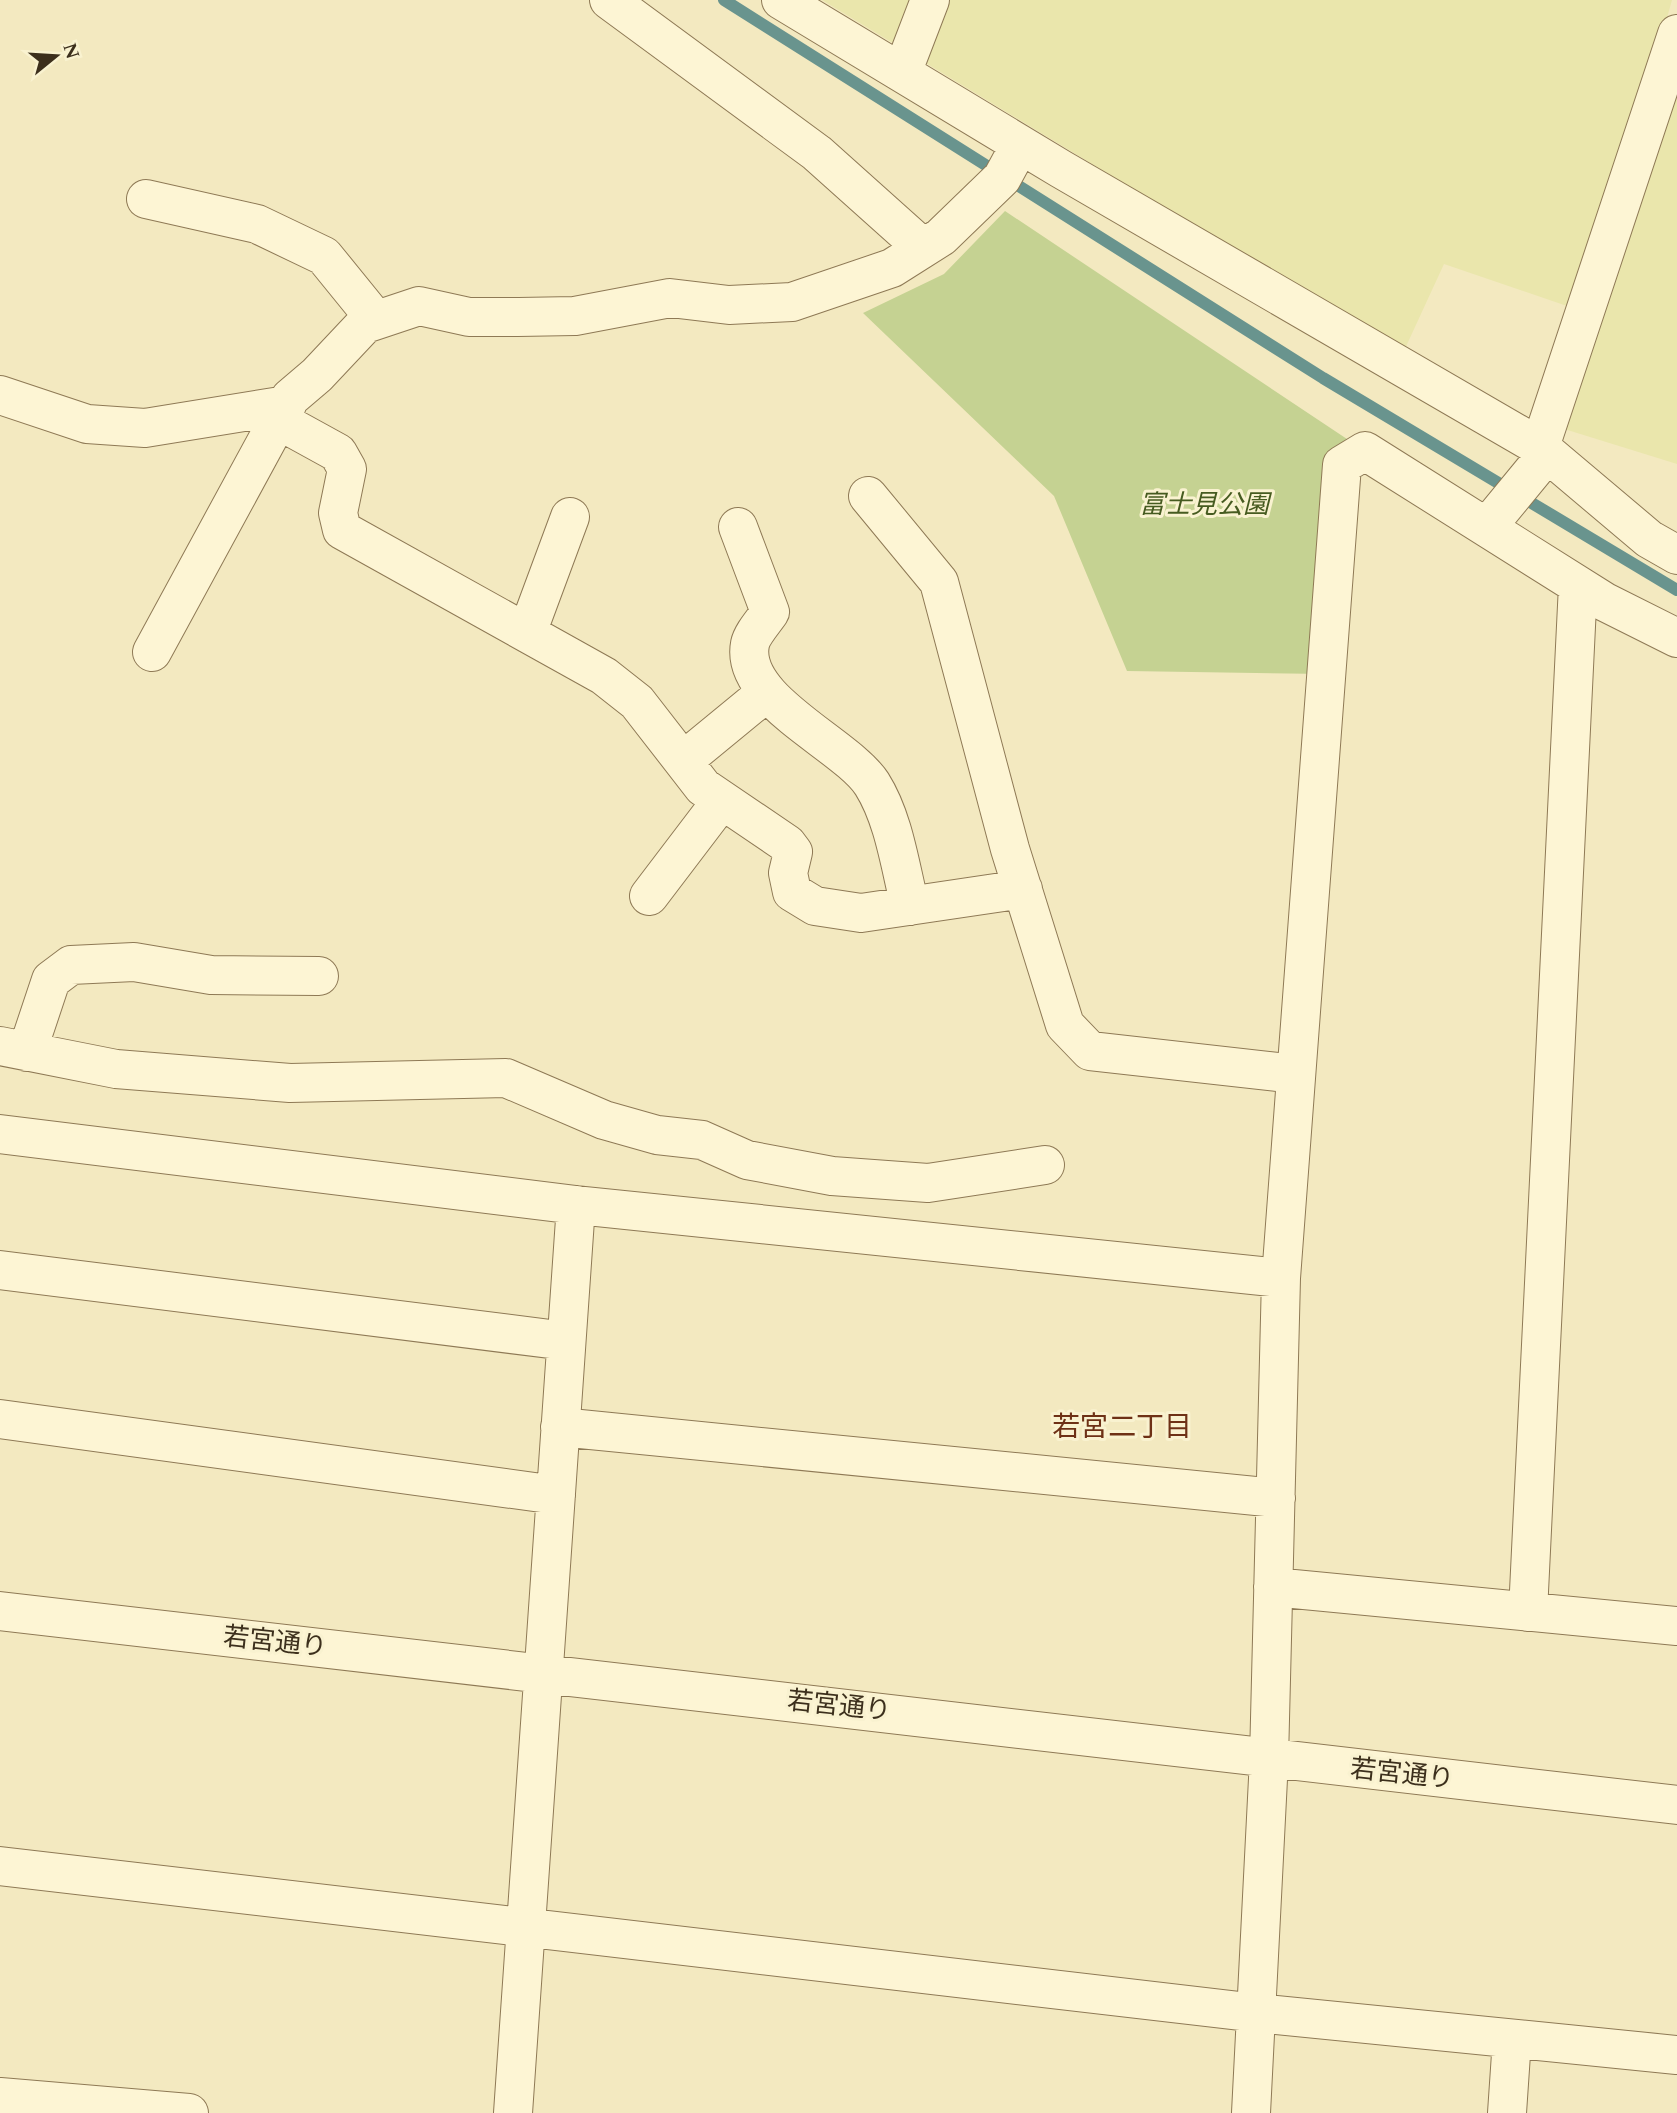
<svg xmlns="http://www.w3.org/2000/svg" width="1677" height="2113" viewBox="0 0 1677 2113" font-family="Spectral,'Noto Sans JP',serif">
<style>
.farmland{fill:#eae6ac}
.green{fill:#c5d292}
.lines{fill:none;stroke-linecap:round;stroke-linejoin:round}
.stream{stroke:#69948e;stroke-width:12}
.minor-casing{stroke:#8e7955;stroke-width:40}
.minor{stroke:#fdf5d4;stroke-width:38}
.labels{text-anchor:middle;dominant-baseline:central;stroke-width:6;stroke-linejoin:round;paint-order:stroke}
.park-label{font-size:26px;font-style:italic;fill:#465b20;stroke:#f9f2d0}
.street-label{font-size:26px;fill:#3c2f1c;stroke:#f9f2d0}
.neighbourhood-label{font-size:28px;fill:#6e3116;stroke:#f9f2d0}
</style>
<rect width="100%" height="100%" fill="#f3e9c0"/>
<!-- farmland -->
<path class="farmland" d="M822,0H1672L1650,78L1677,86V464L1561,428L1599,317L1444,264L1403,353Z"/>
<!-- green -->
<path class="green" d="M1005,211L1365,451L1342,465L1326,674L1127,671L1054,496L863,313L944,274Z"/>
<g class="lines">
<!-- stream -->
<path class="stream" d="M724,0L1323,378L1677,590"/>
<!-- minor casing -->
<g class="minor-casing">
<path id="minor" d="M609,0L817,153L923,248
M781,0L1061,169L1540,447L1649,539L1677,555
M902,73L930,0
M146,199L257,224L324,256L376,320
M0,395L87,424L145,428L287,405
M278,420L338,453L347,469L338,513L342,530L604,676L637,702L703,787L787,844L793,852L788,873L792,892L815,906L861,913L1023,889
M1540,447L1677,34
M868,496L939,582L1010,849L1065,1025L1090,1051L1295,1074
M738,527L770,612C764,621 752,634 750,644C739,700 846,744 872,784C894,819 900,866 910,906
M1487,527L1547,454
M527,633L570,517
M152,652L290,398L317,375L365,324L419,306L469,317H518L575,316L670,298L729,305L792,302L892,268L941,237L1002,178L1020,145
M683,761L767,692
M649,896L722,800
M0,1046L116,1069L290,1083L506,1078L604,1120L657,1135L702,1140L747,1160L832,1176L928,1183L1045,1165
M27,1052L51,980L71,965L134,962L211,975L319,976
M0,1134L576,1205L1281,1278
M0,1270L566,1341
M0,1419L556,1495
M560,1427L1276,1498
M1273,1587L1677,1626
M0,1611L1677,1805
M1528,1612L1578,585
M0,1866L1257,2013L1677,2055
M0,2097L189,2113
M513,2113L576,1205
M1251,2113L1269,1759L1281,1278L1342,465L1365,451L1605,602L1677,638
M1507,2113L1512,2039"/>
</g>
<!-- minor -->
<use href="#minor" class="minor"/>
</g>
<g class="labels">
<!-- park labels -->
<g class="park-label">
<text x="1204" y="505">富士見公園</text>
</g>
<!-- street labels -->
<g class="street-label">
<text transform="translate(275 1642) rotate(6)">若宮通り</text>
<text transform="translate(839 1706) rotate(6)">若宮通り</text>
<text transform="translate(1402 1774) rotate(6)">若宮通り</text>
</g>
<!-- neighbourhood labels -->
<g class="neighbourhood-label">
<text x="1122" y="1427">若宮二丁目</text>
</g>
</g>
<!-- north arrow -->
<g transform="translate(56 56) rotate(72)" stroke="#f9f2d0" stroke-width="5" paint-order="stroke">
<path d="M0-5L12 26L0 18L-12 26Z" fill="#3c2f1c"/>
<text y="-10" font-size="19" font-weight="bold" text-anchor="middle" fill="#3c2f1c">N</text>
</g>
</svg>
